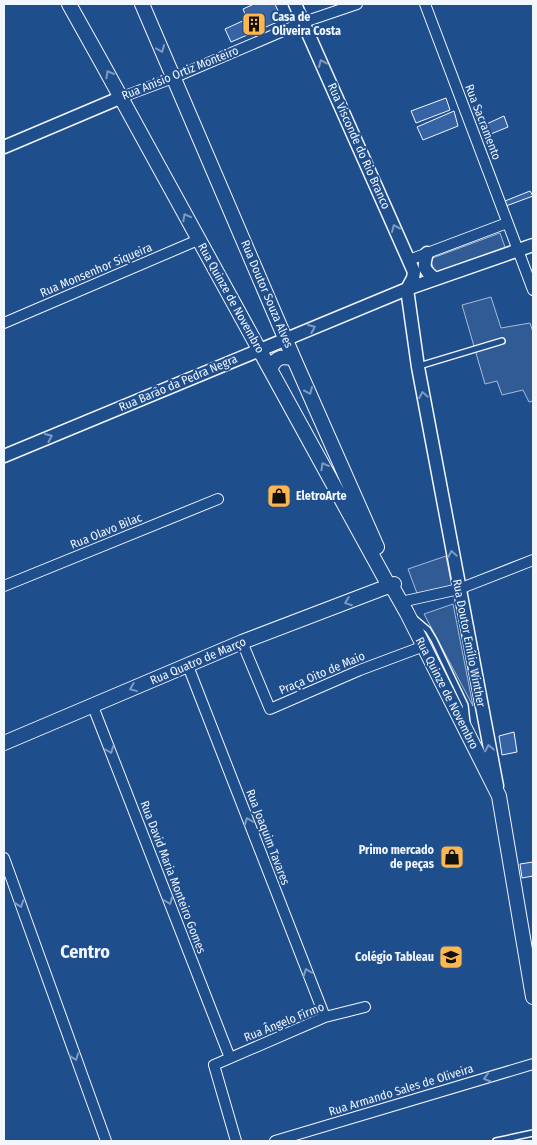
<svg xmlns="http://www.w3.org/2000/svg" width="537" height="1145" viewBox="0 0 537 1145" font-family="'Fira Sans Condensed',sans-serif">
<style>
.built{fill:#305b95;stroke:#a8bbd7}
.building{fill:#3563a3;stroke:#f2f6ff}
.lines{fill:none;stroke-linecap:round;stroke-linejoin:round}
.service-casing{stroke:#f2f6ff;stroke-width:8}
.minor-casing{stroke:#f2f6ff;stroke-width:12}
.tertiary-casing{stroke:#f2f6ff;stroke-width:15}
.secondary-casing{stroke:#f2f6ff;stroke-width:16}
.service{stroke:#1f4e8c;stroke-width:5}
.minor{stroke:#1f4e8c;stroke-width:10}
.tertiary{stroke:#1f4e8c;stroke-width:12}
.secondary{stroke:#1f4e8c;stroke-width:14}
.oneway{stroke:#7e9ac0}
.labels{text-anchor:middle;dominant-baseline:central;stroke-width:4;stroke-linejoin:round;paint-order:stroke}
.poi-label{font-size:12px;font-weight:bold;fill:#f2f6ff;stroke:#1f4e8c;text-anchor:start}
.street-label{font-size:12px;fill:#f2f6ff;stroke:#1f4e8c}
.district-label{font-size:18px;font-weight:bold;fill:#f2f6ff;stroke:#1f4e8c}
</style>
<rect width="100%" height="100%" fill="#1f4e8c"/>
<!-- built -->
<path class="built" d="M500,233L506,250L436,275L430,259Z
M491,297L501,328L530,323L533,332V401L529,402L523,390L502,395L497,381L485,384L462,305Z
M446,556L452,587L418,596L408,569Z
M453,604L473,706L424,614Z"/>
<!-- building -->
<path class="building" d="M254,4H275L282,20L231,42L225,29L247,19L243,9Z
M446,98L450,110L416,123L411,111Z
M454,111L458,126L423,140L417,127Z
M504,116L508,127L486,136L480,127Z
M530,191L533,196L506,206L505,201Z
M514,732L517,752L502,755L499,736Z
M533,862V876L522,878L520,864Z"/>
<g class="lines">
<!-- service casing -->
<g class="service-casing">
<path id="service" d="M419,366L502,341
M415,619L428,630L434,640L465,705L467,723
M496,1141L533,1133"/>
</g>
<!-- minor casing -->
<g class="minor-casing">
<path id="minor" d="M425,4L533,290
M122,97L173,78L304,22L357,4
M409,260L507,223
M4,323L198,240
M4,586L218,499
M401,602L459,589L533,560
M242,642L270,709L360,670L424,646
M188,666L325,1017
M92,704L230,1058
M4,858L106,1141
M236,1141L214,1065L325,1017L365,1007
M275,1141L533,1064"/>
</g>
<!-- tertiary casing -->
<g class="tertiary-casing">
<path id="tertiary" d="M295,4L414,272L413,278L407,289
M4,147L122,97
M427,253C423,267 423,269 435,279
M407,289L418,367L497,786
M4,456L407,289L533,245"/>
</g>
<!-- secondary casing -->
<g class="secondary-casing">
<path id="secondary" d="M69,4C177,197 283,391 389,586L394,590L407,613L499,796L533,997
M142,4L294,359L377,547
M271,368C276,356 283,356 294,359
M4,743L242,642L394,584"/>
</g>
<!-- service -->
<use href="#service" class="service"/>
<!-- minor -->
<use href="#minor" class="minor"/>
<!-- tertiary -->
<use href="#tertiary" class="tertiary"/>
<!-- secondary -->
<use href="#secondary" class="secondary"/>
</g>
<!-- one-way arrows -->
<defs><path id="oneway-chevron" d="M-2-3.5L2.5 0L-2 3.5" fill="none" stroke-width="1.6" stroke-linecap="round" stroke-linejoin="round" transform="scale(1.25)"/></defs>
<g class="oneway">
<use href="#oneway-chevron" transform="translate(161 49) rotate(68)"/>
<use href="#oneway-chevron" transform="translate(322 63) rotate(-114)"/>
<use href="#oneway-chevron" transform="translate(109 74) rotate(-120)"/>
<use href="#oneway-chevron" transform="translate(186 217) rotate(-118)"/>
<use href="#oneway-chevron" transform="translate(395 228) rotate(-114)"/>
<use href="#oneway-chevron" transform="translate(312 328) rotate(-23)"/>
<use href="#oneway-chevron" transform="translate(309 391) rotate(66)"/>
<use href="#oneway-chevron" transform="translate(423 395) rotate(-100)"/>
<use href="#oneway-chevron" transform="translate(49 437) rotate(-23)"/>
<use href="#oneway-chevron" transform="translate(324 466) rotate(-119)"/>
<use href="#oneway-chevron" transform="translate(452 554) rotate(-100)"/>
<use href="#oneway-chevron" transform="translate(348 602) rotate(159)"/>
<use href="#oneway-chevron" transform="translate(133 688) rotate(158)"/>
<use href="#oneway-chevron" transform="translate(489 748) rotate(-101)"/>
<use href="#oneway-chevron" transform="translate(110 750) rotate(69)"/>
<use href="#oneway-chevron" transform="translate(248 821) rotate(-111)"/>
<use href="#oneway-chevron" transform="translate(169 901) rotate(69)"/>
<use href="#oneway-chevron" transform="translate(20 904) rotate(70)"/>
<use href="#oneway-chevron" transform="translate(307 972) rotate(-111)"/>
<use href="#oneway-chevron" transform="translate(75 1057) rotate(70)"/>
<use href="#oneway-chevron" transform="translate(487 1078) rotate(163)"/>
</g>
<!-- icons -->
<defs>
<g id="building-square" transform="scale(1.25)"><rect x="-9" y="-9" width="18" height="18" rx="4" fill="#ffb74d" stroke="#1f4e8c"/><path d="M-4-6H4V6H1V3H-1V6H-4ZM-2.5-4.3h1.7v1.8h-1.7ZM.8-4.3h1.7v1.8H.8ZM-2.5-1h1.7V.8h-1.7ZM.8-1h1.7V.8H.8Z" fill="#111"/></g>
<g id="shop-square" transform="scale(1.25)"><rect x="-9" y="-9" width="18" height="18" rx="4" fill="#ffb74d" stroke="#1f4e8c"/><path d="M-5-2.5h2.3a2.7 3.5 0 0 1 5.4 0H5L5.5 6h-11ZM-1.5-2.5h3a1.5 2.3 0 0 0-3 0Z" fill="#111"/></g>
<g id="university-square" transform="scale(1.25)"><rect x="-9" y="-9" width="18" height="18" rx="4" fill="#ffb74d" stroke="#1f4e8c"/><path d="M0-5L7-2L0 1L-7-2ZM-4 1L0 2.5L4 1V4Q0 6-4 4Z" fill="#111"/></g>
</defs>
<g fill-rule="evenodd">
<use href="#building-square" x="254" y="24"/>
<use href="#shop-square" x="279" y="496"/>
<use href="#shop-square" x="452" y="857"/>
<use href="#university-square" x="451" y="957"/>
</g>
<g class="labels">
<!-- poi labels -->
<g class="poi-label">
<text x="272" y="17">Casa de<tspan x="272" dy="14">Oliveira Costa</tspan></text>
<text x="296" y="496">EletroArte</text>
<text x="434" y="850" text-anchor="end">Primo mercado<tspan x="434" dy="14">de peças</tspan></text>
<text x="434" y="957" text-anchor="end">Colégio Tableau</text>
</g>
<!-- street labels -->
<g class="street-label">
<text transform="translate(180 73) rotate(-22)">Rua Anísio Ortiz Monteiro</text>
<text transform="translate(483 122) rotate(69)">Rua Sacramento</text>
<text transform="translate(359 146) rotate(66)">Rua Visconde do Rio Branco</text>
<text transform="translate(96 270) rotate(-23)">Rua Monsenhor Siqueira</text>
<text transform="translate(267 294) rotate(67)">Rua Doutor Souza Alves</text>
<text transform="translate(231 298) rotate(61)">Rua Quinze de Novembro</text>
<text transform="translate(178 383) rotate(-23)">Rua Barão da Pedra Negra</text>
<text transform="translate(106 531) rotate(-22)">Rua Olavo Bilac</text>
<text transform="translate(469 643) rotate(79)">Rua Doutor Emílio Winther</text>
<text transform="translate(198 661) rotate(-23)">Rua Quatro de Março</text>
<text transform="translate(322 673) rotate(-23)">Praça Oito de Maio</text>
<text transform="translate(447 693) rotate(63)">Rua Quinze de Novembro</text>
<text transform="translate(268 837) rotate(69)">Rua Joaquim Tavares</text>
<text transform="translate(173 877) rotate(69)">Rua David Maria Monteiro Gomes</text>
<text transform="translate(284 1022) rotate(-22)">Rua Ângelo Firmo</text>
<text transform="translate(401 1090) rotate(-17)">Rua Armando Sales de Oliveira</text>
</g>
<!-- district labels -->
<g class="district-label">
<text x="85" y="952">Centro</text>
</g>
</g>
<!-- border -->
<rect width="537" height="1145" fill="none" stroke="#f2f6ff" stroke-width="10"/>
</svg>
